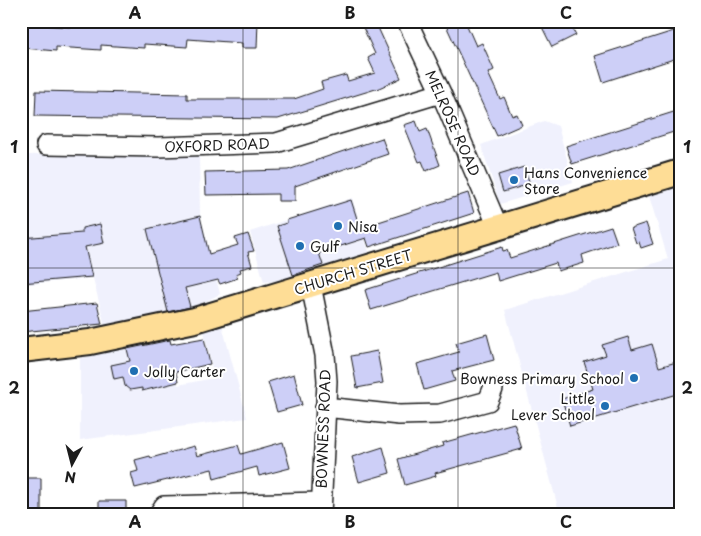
<svg xmlns="http://www.w3.org/2000/svg" width="701" height="536" viewBox="0 0 701 536" font-family="'Playpen Sans',sans-serif">
<style>
.built{fill:#f0f1fd}
.building{fill:#cdcff7;stroke:#1c1c1c}
.lines{fill:none;stroke-linecap:round;stroke-linejoin:round}
.minor-casing{stroke:#1c1c1c;stroke-width:22}
.major-casing{stroke:#1c1c1c;stroke-width:28}
.minor{stroke:#fff;stroke-width:19}
.major{stroke:#fedd96;stroke-width:24}
.grid{fill:none;stroke:#1c1c1c;stroke-width:1;stroke-opacity:0.55}
.poi-dot{fill:#1f6fb2;stroke:#fff;stroke-width:2}
.labels{text-anchor:middle;dominant-baseline:central;stroke-width:4;stroke-linejoin:round;paint-order:stroke}
.street-label{font-size:14px;fill:#1c1c1c;stroke:#fff}
.poi-label{font-size:14px;fill:#1c1c1c;stroke:#fff;text-anchor:start}
.neatline{fill:none;stroke:#1c1c1c;stroke-width:2}
.grid-label{font-size:16px;text-anchor:middle;font-weight:bold;fill:#1c1c1c}
</style>
<rect width="100%" height="100%" fill="#fff"/>
<filter id="ink" filterUnits="userSpaceOnUse"><feTurbulence type="fractalNoise" baseFrequency=".02" numOctaves="2"/><feDisplacementMap in="SourceGraphic" scale="10" xChannelSelector="R" yChannelSelector="G"/><feConvolveMatrix kernelMatrix="1 2 1 2 8 2 1 2 1" color-interpolation-filters="sRGB"/></filter>
<g filter="url(#ink)">
<!-- built -->
<path class="built" d="M544,121L558,126L573,182L500,204L481,145Z
M199,154L200,214L220,294L191,309L105,326L93,278L21,285V155Z
M680,187V515H560L505,310L668,259L649,196Z
M352,198L369,252L280,281L264,282L250,232Z
M222,325L247,418L80,440V358L170,340L178,385L214,378L204,331Z"/>
<!-- building -->
<path class="building" d="M114,21L157,24V21L199,23V21H258L257,48H242V43L188,39L187,47L144,44V48L101,45V50L56,47V51L24,48L26,24L70,27L71,23L113,26Z
M360,21H375L401,78L379,88L278,119L35,116L36,91L187,94V99H294L323,89L321,82L346,75L348,81L375,73L368,58L375,54Z
M444,21H465L476,46L482,43L494,70L488,73L500,99L504,97L512,116L517,114L522,125L497,136Z
M539,21H569L576,35L552,47Z
M680,29V57L603,82L595,56Z
M680,110V130L572,164L566,146Z
M416,121L420,132L427,129L440,165L426,171L422,161L419,162L404,125Z
M382,138L388,154L295,186V201H278V194L206,195L205,172L288,170Z
M524,167L530,184L503,192L498,175Z
M468,193L474,213L369,247L366,238L319,253L323,265L293,275L277,226L287,223V220L351,200L360,228Z
M200,216L209,254L238,245L235,238L248,234L254,251L248,252L252,266L240,269L241,272L236,274L238,278L220,284L218,280L185,288L190,307L168,312L147,229Z
M646,223L653,244L641,248L639,242L636,243L631,228Z
M100,224L104,243L85,247L92,277L21,283V238L82,233V228Z
M611,226L617,243L582,255L584,263L558,271L556,263L498,281L496,272L371,310L365,290L502,247L503,251L507,250L510,258Z
M97,303L102,324L21,332V311Z
M487,334L494,360L452,371L455,381L424,390L417,364L459,352L456,343Z
M628,337L632,350L652,344L659,367L680,361V393L570,426L562,399L593,389L584,362L606,355L602,345Z
M204,338L210,364L176,372L178,382L142,391V388L130,390L125,386L123,377L114,379L111,365L130,361L127,349L170,340L171,344Z
M377,351L383,383L357,388L351,356Z
M294,374L302,405L277,412L268,382Z
M514,423L522,449L435,473L436,476L405,485L398,459L443,446L442,443Z
M283,442L290,468L259,476L257,467L214,479L212,469L135,488L131,473L138,471L135,460L150,456L151,458L194,446L197,456L238,445L241,454Z
M383,447L390,473L359,482L352,457Z
M21,478H41V515H21Z
M99,501H126V515H99Z"/>
<g class="lines">
<!-- minor casing -->
<g class="minor-casing">
<path id="minor" d="M407,21L441,93L498,227
M46,145L158,147L276,143L441,93
M311,285L325,355L327,381L321,515
M325,407L399,415L440,414L488,401L493,389
M158,515L164,506L321,502"/>
</g>
<!-- major casing -->
<g class="major-casing">
<path id="major" d="M21,350L90,342L195,320L680,172"/>
</g>
<!-- minor -->
<use href="#minor" class="minor"/>
<!-- major -->
<use href="#major" class="major"/>
</g>
</g>
<!-- grid -->
<path class="grid" d="M243,21V515M458,21V515M21,268H680"/>
<!-- markers -->
<g class="poi-dot">
<circle cx="514" cy="180" r="5"/>
<circle cx="338" cy="226" r="5"/>
<circle cx="300" cy="246" r="5"/>
<circle cx="134" cy="371" r="5"/>
<circle cx="634" cy="378" r="5"/>
<circle cx="605" cy="406" r="5"/>
</g>
<g class="labels">
<!-- street labels -->
<g class="street-label">
<text transform="translate(453 123) rotate(66)">MELROSE ROAD</text>
<text transform="translate(217 145) rotate(-2)">OXFORD ROAD</text>
<text transform="translate(353 272) rotate(-17)">CHURCH STREET</text>
<text transform="translate(323 429) rotate(-88)">BOWNESS ROAD</text>
</g>
<!-- poi labels -->
<g class="poi-label">
<text x="524" y="172">Hans Convenience<tspan x="524" dy="16">Store</tspan></text>
<text x="348" y="226">Nisa</text>
<text x="310" y="246">Gulf</text>
<text x="144" y="371">Jolly Carter</text>
<text x="624" y="378" text-anchor="end">Bowness Primary School</text>
<text x="595" y="398" text-anchor="end">Little<tspan x="595" dy="16">Lever School</tspan></text>
</g>
</g>
<!-- margin -->
<rect width="701" height="536" fill="none" stroke="#fff" stroke-width="55"/>
<!-- north arrow -->
<g transform="translate(72 464) rotate(187)" stroke="#ffffff" stroke-width="4" paint-order="stroke">
<path d="M0-4L9 19L0 12L-9 19Z" fill="#1c1c1c"/>
<text y="-8" font-size="14" font-weight="bold" text-anchor="middle" fill="#1c1c1c">N</text>
</g>
<rect x="28" y="28" width="646" height="480" class="neatline"/>
<g class="grid-label">
<text x="135" y="19">A</text>
<text x="350" y="19">B</text>
<text x="566" y="19">C</text>
<text x="14" y="153">1</text>
<text x="687" y="153">1</text>
<text x="14" y="394">2</text>
<text x="687" y="394">2</text>
<text x="135" y="528">A</text>
<text x="350" y="528">B</text>
<text x="566" y="528">C</text>
</g>
</svg>
